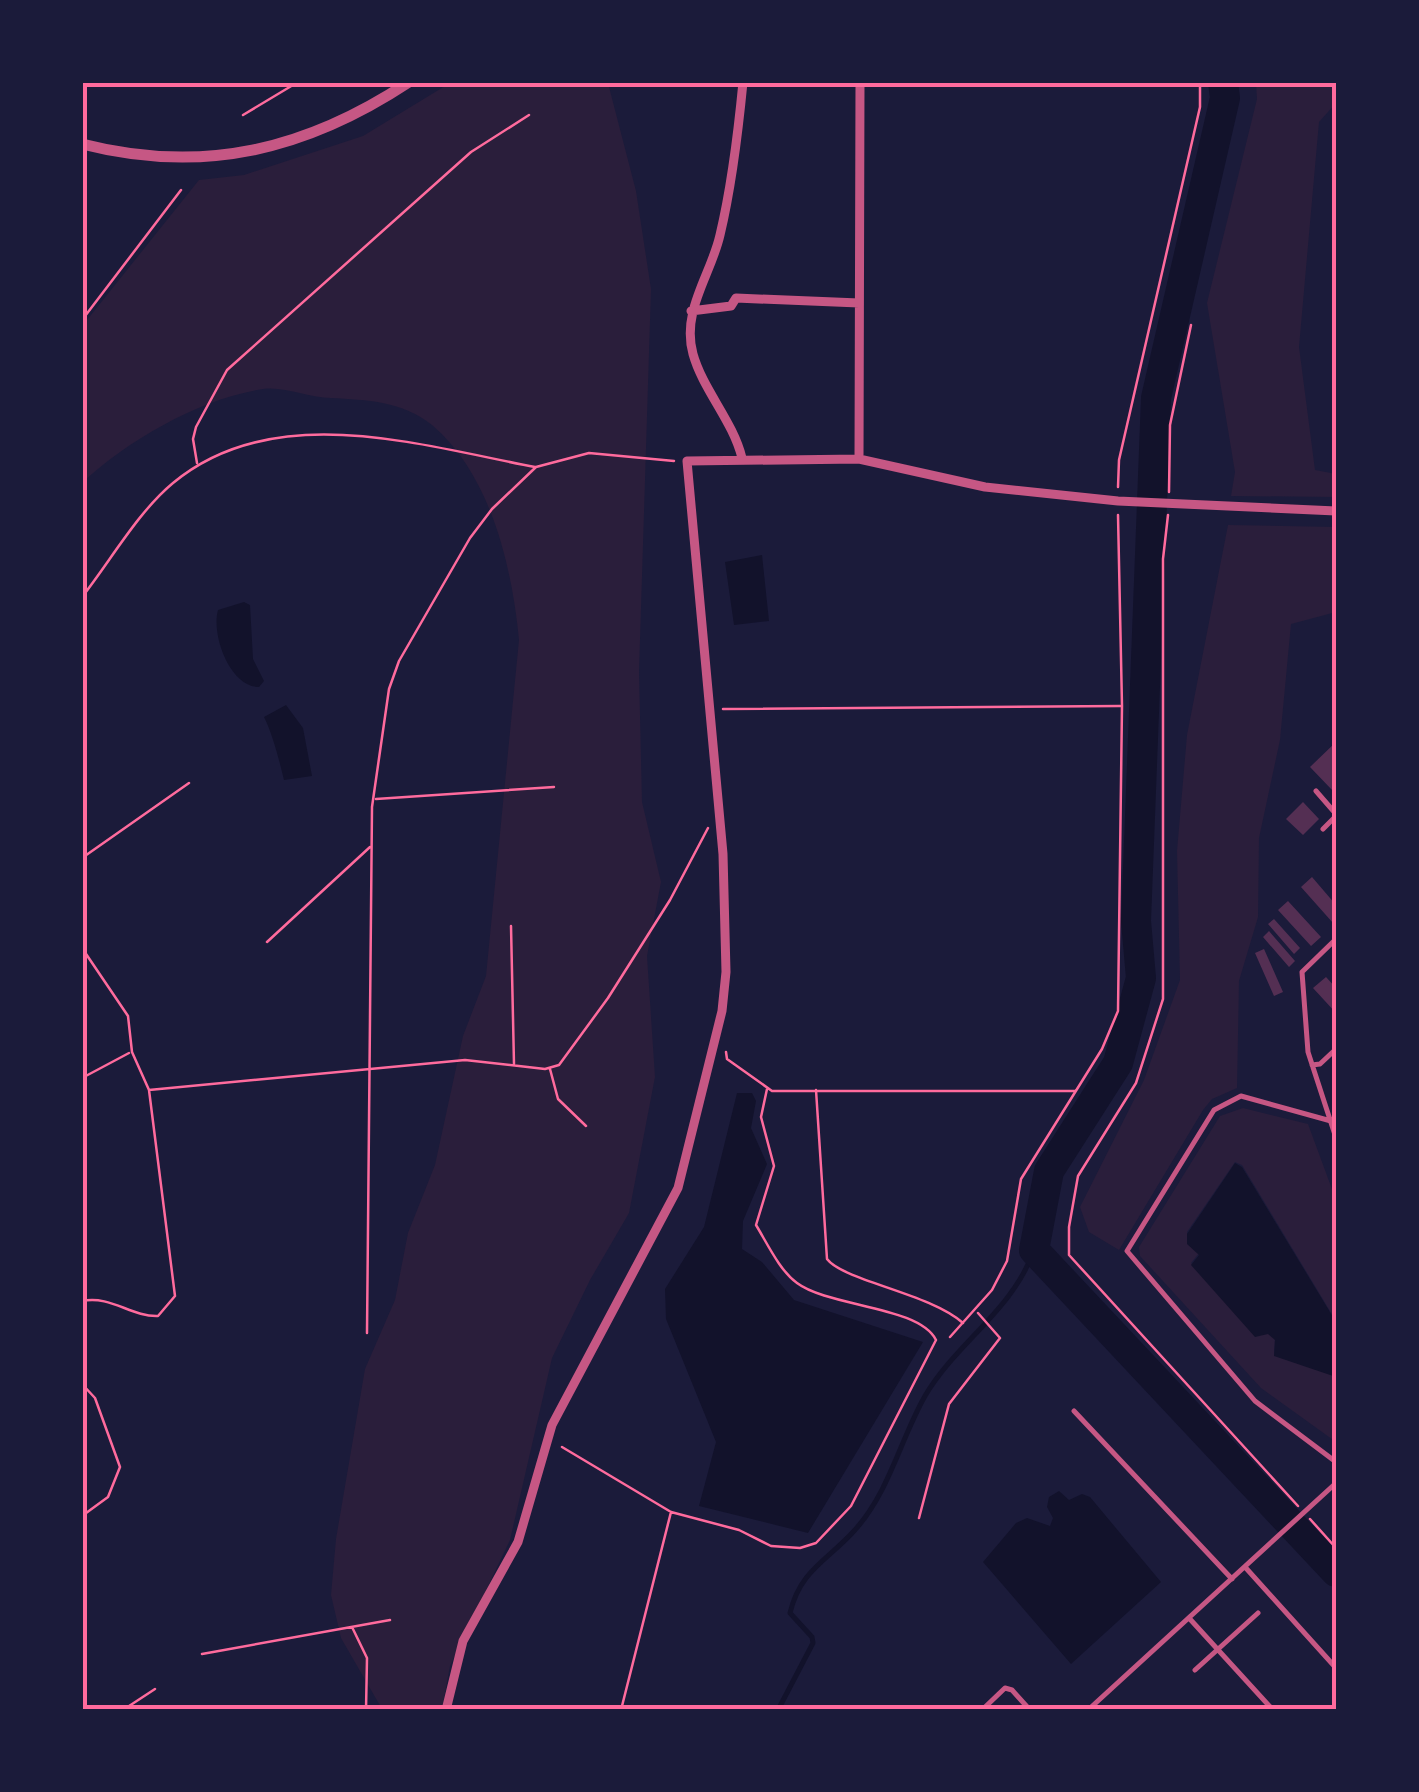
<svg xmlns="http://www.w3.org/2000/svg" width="1419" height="1792" viewBox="0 0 1419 1792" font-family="Raleway,sans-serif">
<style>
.green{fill:#2a1e3b}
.water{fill:#12122b}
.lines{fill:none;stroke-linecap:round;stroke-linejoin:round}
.stream{stroke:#12122b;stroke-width:5}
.river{stroke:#12122b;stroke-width:30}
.building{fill:#542f53}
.path{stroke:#ff6b9d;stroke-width:2.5}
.service{stroke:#c65784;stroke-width:5}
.minor{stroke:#c65784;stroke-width:9}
.tertiary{stroke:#c65784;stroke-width:11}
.neatline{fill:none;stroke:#ff6b9d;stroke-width:4}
</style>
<rect width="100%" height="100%" fill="#1b1b3a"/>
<!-- green -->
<path class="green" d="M450,83H608L636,191L651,289L639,672L642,802L661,882L647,956L655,1077L629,1213L590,1280L552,1358L510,1540L450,1666L442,1709H382L341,1638L331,1595L336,1539L365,1369L395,1300L408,1233L435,1165L463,1036L486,976L519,640C512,567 491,475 432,425C402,401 367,400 331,398C310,398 284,386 263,389C201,398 128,440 83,482V325L199,180L244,175L363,136Z
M1256,83H1336V103L1319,122L1299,347L1315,470L1336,474V497L1231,496L1235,472L1207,303L1257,99Z
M1228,525L1336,527V612L1291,624L1280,740L1259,838L1258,917L1239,981L1237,1088L1212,1099L1203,1110L1119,1250L1089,1232L1080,1207L1144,1080L1180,980L1177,851L1187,735Z
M1243,1108L1308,1124L1336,1200V1321L1242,1165L1235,1162L1187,1232V1242L1199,1253L1191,1263L1255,1335L1268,1332L1275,1338L1274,1354L1336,1376V1442L1261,1388L1140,1256L1139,1247L1220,1116Z"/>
<!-- water -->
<path class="water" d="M762,555L769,621L734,625L725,562Z
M244,602L250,605L253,659L264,681L259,687C230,687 211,635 218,610Z
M286,705L303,728L312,776L284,780C280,763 272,732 264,717Z
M737,1093H752L756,1101L751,1128L767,1164L743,1221L742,1249L762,1262L794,1300L923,1342L808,1533L699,1506L716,1442L666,1319L665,1289L704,1227Z
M1235,1163L1242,1167L1336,1322V1377L1274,1356L1275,1340L1268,1334L1255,1337L1191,1265L1199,1255L1187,1244V1234Z
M1059,1491L1069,1500L1082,1494L1090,1497L1161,1582L1071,1664L983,1562L1016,1523L1027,1518L1050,1526L1053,1518L1047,1507L1049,1497Z"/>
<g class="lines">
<!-- stream -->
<path class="stream" d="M778,1710L813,1643L812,1637L790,1613C800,1570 828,1560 854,1531C889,1493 900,1440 925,1396C956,1343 1013,1310 1034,1250"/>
<!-- river -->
<path class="river" d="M1223,82L1225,98L1156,398L1136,921L1141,978L1118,1063L1049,1171L1034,1250L1336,1572"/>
</g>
<!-- building -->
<path class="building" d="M1336,742V787L1333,791L1310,767Z
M1303,802L1319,819L1303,835L1286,819Z
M1312,877L1336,905L1333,923L1301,887Z
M1288,901L1321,937L1311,946L1278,910Z
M1274,919L1300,948L1294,954L1268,924Z
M1269,931L1295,961L1289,967L1263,937Z
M1264,949L1283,992L1274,996L1255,953Z
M1326,977L1336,988V1013L1313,988Z"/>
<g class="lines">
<!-- path -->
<path class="path" d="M243,115L298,82
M82,320L181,190
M197,463L193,439L196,427L227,370L471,152L529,115
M1118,487L1119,460L1200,107V82
M1169,492L1170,425L1191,325
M1168,515L1163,559V999L1136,1083L1078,1176L1069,1227V1255L1298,1506
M82,597C111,560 138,512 173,483C274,399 419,445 535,467
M723,709L1120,706
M376,799L554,787
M82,858L189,783
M511,926L514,1064
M267,942L370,847
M82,948L128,1016L132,1052L149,1090L175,1296L158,1316C131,1317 111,1295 82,1301
M726,1052L727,1059L772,1091H1075
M550,1069L558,1099L586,1126
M82,1078L129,1053
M149,1090L465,1060L545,1069L559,1065L608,998L670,900L708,828
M816,1090L827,1259C844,1281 929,1293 963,1323
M367,1333L372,807L389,689L399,661L470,538L492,509L536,467L589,453L674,461
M950,1337L992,1290L1007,1261L1021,1179L1102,1049L1118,1011L1122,706L1118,515
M82,1384L95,1398L120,1467L108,1497L82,1516
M562,1447L671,1512L739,1530L771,1546L800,1548L816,1543L851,1506L936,1340C919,1306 829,1307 797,1283C780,1271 767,1243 756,1225L774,1166L761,1117L767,1089
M919,1518L949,1404L1000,1338L978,1313
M1310,1519L1336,1548
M352,1627L367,1658L366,1710
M202,1654L390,1620
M123,1710L155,1689
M621,1710L671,1512"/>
<!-- service -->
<path class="service" d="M1316,791L1336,814
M1323,829L1336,816
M1336,939L1302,972L1308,1052L1336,1138
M1312,1065L1320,1064L1336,1049
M1336,1117L1331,1121L1241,1096L1214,1110L1127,1251L1255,1401L1336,1462
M1074,1411L1232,1579
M1245,1567L1336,1668
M1189,1618L1273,1710
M1195,1670L1258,1613
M982,1710L1005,1688L1012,1690L1030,1710
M1088,1710L1336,1483"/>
<!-- minor -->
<path class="minor" d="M691,311L731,306L736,298L859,303
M742,458C733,421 703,390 693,354C681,311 711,275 720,235C732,185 738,134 743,82
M859,459L860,82
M446,1710L463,1641L518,1542L552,1425L678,1188L722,1011L726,972L723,854L687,461L859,459L985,487L1118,501L1336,511"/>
<!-- tertiary -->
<path class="tertiary" d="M82,144C203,175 306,150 409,82"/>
</g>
<!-- border -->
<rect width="1419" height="1792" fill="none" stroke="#1b1b3a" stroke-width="170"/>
<rect x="85" y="85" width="1249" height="1622" class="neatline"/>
</svg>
